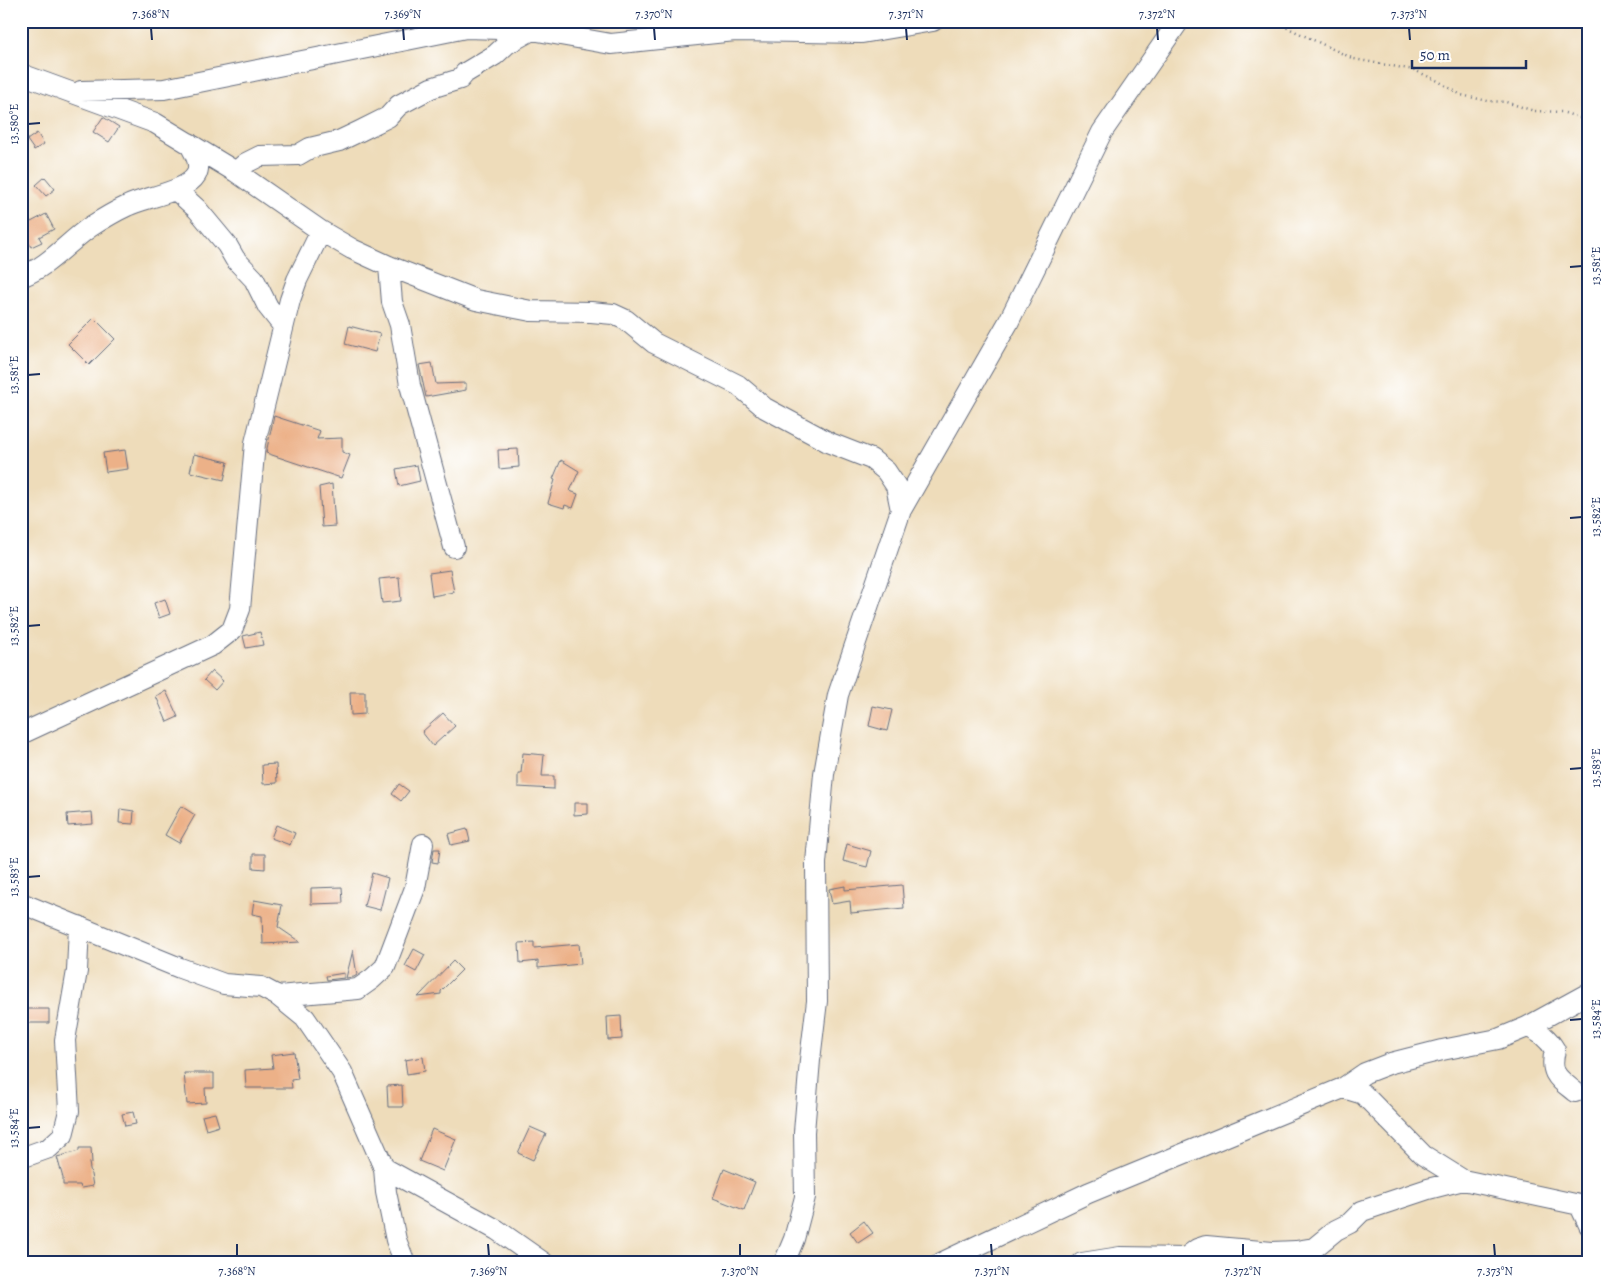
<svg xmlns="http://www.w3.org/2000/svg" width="1610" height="1284" viewBox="0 0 1610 1284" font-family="Alegreya,serif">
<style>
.building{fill:#ecb188}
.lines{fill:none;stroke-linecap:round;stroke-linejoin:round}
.minor-casing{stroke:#656c7e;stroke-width:22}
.path{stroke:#656c7e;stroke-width:2.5;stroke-dasharray:1 4;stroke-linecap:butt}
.minor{stroke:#fff;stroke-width:20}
.ticks{fill:none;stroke:#1b2f5e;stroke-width:2}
.neatline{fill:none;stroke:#1b2f5e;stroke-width:2}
.ticks-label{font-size:12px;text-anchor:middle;fill:#1b2f5e}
</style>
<rect width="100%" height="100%" fill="#fff"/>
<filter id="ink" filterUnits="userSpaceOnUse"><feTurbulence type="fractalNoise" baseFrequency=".02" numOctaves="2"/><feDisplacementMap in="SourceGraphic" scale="10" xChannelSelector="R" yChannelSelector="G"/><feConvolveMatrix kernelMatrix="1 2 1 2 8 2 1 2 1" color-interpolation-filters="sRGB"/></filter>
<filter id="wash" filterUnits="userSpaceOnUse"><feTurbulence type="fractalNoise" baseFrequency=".0096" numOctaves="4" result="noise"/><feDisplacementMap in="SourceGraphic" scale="20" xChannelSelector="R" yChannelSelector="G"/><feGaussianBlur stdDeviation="1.12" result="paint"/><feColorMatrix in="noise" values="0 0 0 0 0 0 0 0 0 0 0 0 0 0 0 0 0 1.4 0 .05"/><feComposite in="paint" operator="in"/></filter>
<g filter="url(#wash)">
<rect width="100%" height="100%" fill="#eedcba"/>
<g id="blocks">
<!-- building -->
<path class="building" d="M103,117L119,127L109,142L93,132Z
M37,133L44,144L34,150L27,140Z
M45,177L55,189L46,196L36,185Z
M21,212L31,222L46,214L54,229L39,237L42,242L31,247L21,229Z
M94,318L115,339L89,365L68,344Z
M349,326L380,334L375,352L345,344Z
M432,363L436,384L466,383V390L426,397L419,365Z
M274,416L320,431L317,439L342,438V452L350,455L341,478L266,453Z
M518,449L519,467L499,469L498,450Z
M125,450L128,469L106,472L103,453Z
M194,454L228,462L224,480L190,472Z
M561,460L579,471L570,491L578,494L573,508L565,505L564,508L548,503L555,480L553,479Z
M417,465L420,481L399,486L396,469Z
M332,484L335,526L322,527L319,487Z
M450,570L454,592L432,596L429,573Z
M399,577L401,601L382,603L379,579Z
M165,599L170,614L159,618L154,603Z
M260,632L263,645L246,648L243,636Z
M212,671L223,681L215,690L204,680Z
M166,691L178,717L167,722L156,696Z
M350,692H365V714L351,715Z
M873,706L892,710L887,731L869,726Z
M443,713L455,726L433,746L422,732Z
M523,753L544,755L542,776H554V789L518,787V773H521Z
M276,764L277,783L263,784L262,765Z
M399,784L409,791L401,801L392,794Z
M574,803H588V814L574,815Z
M181,806L195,815L179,843L165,835Z
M120,809L134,811L133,824L119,823Z
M92,812L93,824L68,826L67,814Z
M276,825L295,833L290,845L271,838Z
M467,829L470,841L451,845L448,834Z
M847,844L871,851L867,867L843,861Z
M434,849H440L438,863L432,862Z
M253,854H265V869L253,868Z
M372,873L388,878L380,910L364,906Z
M902,885L904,908L851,913L850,901L832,904L829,889L845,886V890Z
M342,887L343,903L311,904V888Z
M254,900L282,905L278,927L300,942L263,944L262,916L252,914Z
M534,942V948L579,944L581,964L538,968V961L520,963L519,943Z
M414,949L425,955L416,972L405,966Z
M353,950L357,975L354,977L346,978Z
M453,961L462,970L441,991V994L418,997Z
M344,973V978L327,980L326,976Z
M21,1009H49V1023H21Z
M621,1016L622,1039L608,1040L607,1017Z
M294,1052L298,1079L291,1080L292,1088H246L245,1070L273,1068L271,1055Z
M423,1057L425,1071L407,1074L405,1060Z
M184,1073H214V1088H205L206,1103L187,1104Z
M402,1085L403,1107H388L387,1086Z
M133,1112L136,1124L125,1126L122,1114Z
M215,1113L219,1126L206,1130L202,1116Z
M530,1127L546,1134L533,1160L518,1153Z
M432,1129L456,1139L443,1171L419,1161Z
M79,1148H91L92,1163H89L93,1186L81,1188L80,1185H63V1178L57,1157L79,1151Z
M724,1169L755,1182L744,1210L713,1198Z
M864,1221L873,1233L858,1243L850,1232Z"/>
</g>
</g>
<g filter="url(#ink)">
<use href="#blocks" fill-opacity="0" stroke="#656c7e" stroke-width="1"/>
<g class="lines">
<!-- minor casing -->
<g class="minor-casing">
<path id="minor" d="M21,74L155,123L236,172L321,231L352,249L389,266L476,300L531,311L591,312L613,314L626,320L654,343L738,385L765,408L830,443L871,459L886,471L896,486L901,510L838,695L824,774L816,863L817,1001L810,1060L804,1132L805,1197L794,1239L784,1263
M81,91L164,89L466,28L532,30L611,44L735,31L862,33L933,21
M236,172L246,163L260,156L298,155L310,148L339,141L360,131L388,117L399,105L431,88L460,79L465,73L495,55L507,44L532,30
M176,190L197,209L227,245L235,259L254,279L268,307L283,326
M389,266L392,302L400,325L410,385L454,547
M21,277C49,266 66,244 90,227C101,220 114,212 127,206C145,197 186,192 196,175C202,164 194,152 189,143
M901,510L1008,323L1102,132L1179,21
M21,734L213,645L232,630L240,609L255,443L290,300L297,280L321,231
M21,903L180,968L224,984L261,987L278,996L305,1018L342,1072L384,1168L386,1192L396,1240L405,1263
M278,996L358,989L372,979L385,967L415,888L423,844
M1527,1027C1540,1031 1548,1038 1555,1050C1549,1074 1558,1078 1575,1092
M1343,1088L1365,1073L1391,1063L1442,1050L1498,1039L1527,1027L1589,993
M21,1158L49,1148L63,1135L69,1111L65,1040L77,971L79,926
M384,1168L497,1230L544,1263
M1580,1206L1589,1225
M941,1263L1088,1193L1343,1088L1363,1094L1423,1155L1463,1180L1589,1207
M1082,1263L1120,1257L1185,1258L1197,1249L1206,1246L1272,1252L1296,1251L1314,1248L1336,1230L1350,1223L1362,1211L1428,1189L1463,1180"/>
</g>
<!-- path -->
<path class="path" d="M1273,21L1354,59L1414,70L1438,81L1461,95L1488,101L1506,102L1534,111L1562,112L1589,121"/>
<!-- minor -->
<use href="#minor" class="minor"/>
</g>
</g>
<!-- ticks -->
<path class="ticks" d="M151,28L152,40M403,28L404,40M654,28L655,40M906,28L907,40M1157,28L1158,40M1409,28L1410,40M28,124L40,123M1570,267L1582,266M28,375L40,374M1570,518L1582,517M28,626L40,625M1570,769L1582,768M28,877L40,876M1570,1020L1582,1019M28,1128L40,1127M237,1244V1256M488,1244L489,1256M740,1244V1256M991,1244L992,1256M1243,1244V1256M1494,1244L1495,1256"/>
<!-- margin -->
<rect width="1610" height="1284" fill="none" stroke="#fff" stroke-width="55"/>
<!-- scale -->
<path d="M1412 60v8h114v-8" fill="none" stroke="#1b2f5e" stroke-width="2.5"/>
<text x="1420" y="60" font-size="15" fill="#1b2f5e" stroke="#ffffff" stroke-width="4" paint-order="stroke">50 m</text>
<rect x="28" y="28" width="1554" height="1228" class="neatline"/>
<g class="ticks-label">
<text x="151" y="18">7.368°N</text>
<text x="403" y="18">7.369°N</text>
<text x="654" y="18">7.370°N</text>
<text x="906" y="18">7.371°N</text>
<text x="1157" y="18">7.372°N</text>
<text x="1409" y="18">7.373°N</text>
<text transform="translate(14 124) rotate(-90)" y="4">13.580°E</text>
<text transform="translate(1596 266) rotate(-90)" y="4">13.581°E</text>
<text transform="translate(14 375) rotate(-90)" y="4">13.581°E</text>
<text transform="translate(1596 517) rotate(-90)" y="4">13.582°E</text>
<text transform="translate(14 626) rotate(-90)" y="4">13.582°E</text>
<text transform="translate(1596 768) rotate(-90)" y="4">13.583°E</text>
<text transform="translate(14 877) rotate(-90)" y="4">13.583°E</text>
<text transform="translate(1596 1019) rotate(-90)" y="4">13.584°E</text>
<text transform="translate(14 1128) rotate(-90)" y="4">13.584°E</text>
<text x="237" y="1275">7.368°N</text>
<text x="489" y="1275">7.369°N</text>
<text x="740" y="1275">7.370°N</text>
<text x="992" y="1275">7.371°N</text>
<text x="1243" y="1275">7.372°N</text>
<text x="1495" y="1275">7.373°N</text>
</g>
</svg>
